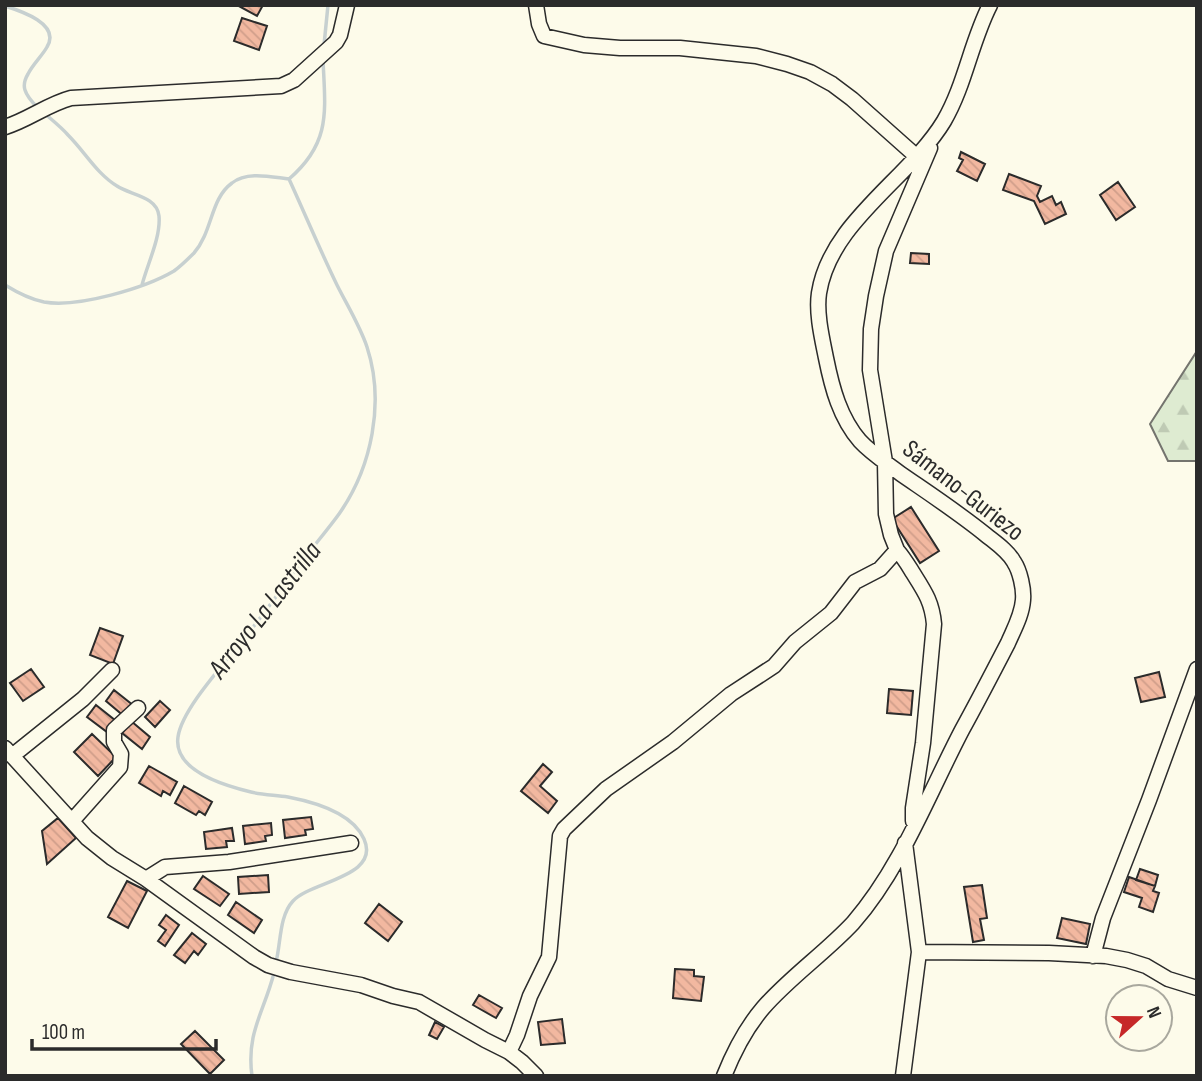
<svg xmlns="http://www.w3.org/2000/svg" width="1202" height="1081" viewBox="0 0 1202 1081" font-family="'Sofia Sans Condensed',sans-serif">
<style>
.forest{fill:url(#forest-firs);stroke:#74746e;stroke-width:2}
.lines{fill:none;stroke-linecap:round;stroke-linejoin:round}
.stream{stroke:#c7d0d0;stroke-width:3.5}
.building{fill:url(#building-back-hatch);stroke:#2b2b2b;stroke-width:2}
.minor-casing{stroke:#2b2b2b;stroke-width:17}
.minor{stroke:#fdfbea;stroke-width:14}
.labels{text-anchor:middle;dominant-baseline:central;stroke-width:5;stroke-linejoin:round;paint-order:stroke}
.street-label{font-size:26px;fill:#2b2b2b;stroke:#fdfbea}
.water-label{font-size:28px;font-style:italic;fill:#2b2b2b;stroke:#fdfbea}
</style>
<defs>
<pattern id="forest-firs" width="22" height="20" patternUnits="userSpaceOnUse" patternTransform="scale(1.75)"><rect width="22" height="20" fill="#deebd1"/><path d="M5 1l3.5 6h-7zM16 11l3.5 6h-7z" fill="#bfcab4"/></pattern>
<pattern id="building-back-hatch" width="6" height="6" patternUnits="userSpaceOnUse" patternTransform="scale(1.75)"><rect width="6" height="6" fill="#f2b8a0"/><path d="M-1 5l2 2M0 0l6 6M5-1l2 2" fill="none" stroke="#d09e8a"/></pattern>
</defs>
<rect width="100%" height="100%" fill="#fdfbea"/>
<!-- forest -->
<path class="forest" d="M1197,351V461H1168L1150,424Z"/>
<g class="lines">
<!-- stream -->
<path class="stream" d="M5,6C21,11 61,24 47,47C42,56 33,64 28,74C25,79 23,84 25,90C27,97 33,103 38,108
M324,45L328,5
M44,113C52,120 61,127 68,135C85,152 97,174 117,186C130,195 157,196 159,216C161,237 147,265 142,285
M289,179C332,142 325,110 323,59
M5,285C18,293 29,299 44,302C78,308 145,288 174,271C181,266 188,259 194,253C213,231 210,199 232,183C247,171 271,177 289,179
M276,962C281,943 279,916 293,901C311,881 381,877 364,839C352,812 314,802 288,797C276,795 263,795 251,792C226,786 173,771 178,737C182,708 228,660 246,636C264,614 280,591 297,568C310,550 326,532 339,514C372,467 385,402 367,347C360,326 347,305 337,285C320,250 305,214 289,179
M252,1076C246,1033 264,1012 274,973"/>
</g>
<!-- building -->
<path class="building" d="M237,5H263L257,16Z
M242,18L267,26L259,50L234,41Z
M961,152L985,164L977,181L957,171L963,160L959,158Z
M1009,174L1041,186L1037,196L1040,202L1052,196L1056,205L1061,202L1066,214L1045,224L1034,201L1003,190Z
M1118,182L1135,207L1116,220L1100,195Z
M911,253L929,254V264L910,263Z
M911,507L939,551L920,563L892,519Z
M100,628L123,636L113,664L90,655Z
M31,669L44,687L23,701L10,683Z
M1159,672L1165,697L1141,702L1135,678Z
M889,689L913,691L911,715L887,713Z
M114,690L134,706L125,717L106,701Z
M160,701L170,710L155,727L145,717Z
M96,705L116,721L107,732L87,717Z
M131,721L150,737L142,749L122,733Z
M92,734L116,757L98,776L74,752Z
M543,764L552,772L540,786L557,801L548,813L521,791Z
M149,766L177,782L170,795L163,791L161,796L139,783Z
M184,786L212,802L205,815L199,811L196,815L175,803Z
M311,817L313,829L305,830L306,835L285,838L283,820Z
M58,818L76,838L47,864L42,831Z
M271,823L272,835L265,836L266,841L245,844L243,826Z
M232,828L234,841H226L227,847L206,849L204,832Z
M1140,869L1158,875L1155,886L1136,880Z
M268,875L269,892L239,894L238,877Z
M203,876L229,894L220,906L194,889Z
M1129,877L1155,886L1153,891L1159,893L1153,912L1139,907L1142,898L1124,892Z
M127,881L147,891L128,928L108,917Z
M982,885L987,918L980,919L984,940L973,942L964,887Z
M236,902L262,920L254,933L228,915Z
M379,904L402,922L388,941L365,923Z
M166,915L179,925L165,946L158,941L166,930L159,925Z
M1062,918L1090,924L1086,944L1057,938Z
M192,933L206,944L198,955L194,951L185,963L174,955Z
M675,969L694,970V976L704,977L701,1001L673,998Z
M479,995L502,1008L496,1018L473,1005Z
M562,1019L565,1043L541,1045L538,1022Z
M435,1022L444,1027L437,1039L429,1035Z
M195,1031L224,1060L210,1074L181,1044Z"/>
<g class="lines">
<!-- minor casing -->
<g class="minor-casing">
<path id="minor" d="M536,5L539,24L544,36L584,45L620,48H680L756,56L787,64L810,72L832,84L852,99L916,156
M5,127C28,120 48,104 71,98L281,86L294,80L336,42L340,35L347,5
M897,550C904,558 908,565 913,573C925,592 932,602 934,624L923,743L913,808V821
M5,748L87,838L112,858L146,879L254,957L268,965L291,972L361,985L393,996L419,1002L485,1040L509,1052L522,1062L536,1076
M12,756L83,699L112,670
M72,821L120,767L121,754L114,742V730L138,708
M146,879L165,867L229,862L351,843
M919,952L1049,953L1106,956L1127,960L1146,966L1168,979L1197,988
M1093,956L1103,918L1149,800L1197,669
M509,1052L517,1035L530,996L549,957L560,836L564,829L606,789L673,742L731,694L774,666L795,642L831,613L855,582L880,569L897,550L891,535L886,514L885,462L870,370L871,329L876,296L886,251L930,148
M724,1076C734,1051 746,1028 763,1008C790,977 825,953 853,923C901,868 929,793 962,730C978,701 993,672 1008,643C1014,629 1022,615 1023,600C1024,589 1020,571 1014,562C1008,551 996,543 986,535C959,513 930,494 901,474C888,464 872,454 860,441C840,418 832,388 826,358C822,338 816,313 819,293C830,222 909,179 944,121C965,85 971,42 990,5
M903,1076L919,952L905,843"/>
</g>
<!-- minor -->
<use href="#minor" class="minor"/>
</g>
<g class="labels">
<!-- street labels -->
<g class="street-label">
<text transform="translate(963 491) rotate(38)">Sámano-Guriezo</text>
</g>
<!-- water labels -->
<g class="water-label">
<text transform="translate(265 610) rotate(-52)">Arroyo La Lastrilla</text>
</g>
</g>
<!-- border -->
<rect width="1202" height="1081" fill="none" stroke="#2b2b2b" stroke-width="14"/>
<!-- north arrow -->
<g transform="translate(1139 1018) rotate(69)"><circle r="33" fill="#fdfbea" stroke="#a9a89e" stroke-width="2"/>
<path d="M0-5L12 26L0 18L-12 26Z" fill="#c62828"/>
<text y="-10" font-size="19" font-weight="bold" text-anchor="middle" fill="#2b2b2b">N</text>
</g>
<!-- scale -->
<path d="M32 1039v10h184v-10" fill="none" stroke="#2b2b2b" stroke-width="3.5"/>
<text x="42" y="1039" font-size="21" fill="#2b2b2b" stroke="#fdfbea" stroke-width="5" paint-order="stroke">100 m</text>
</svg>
